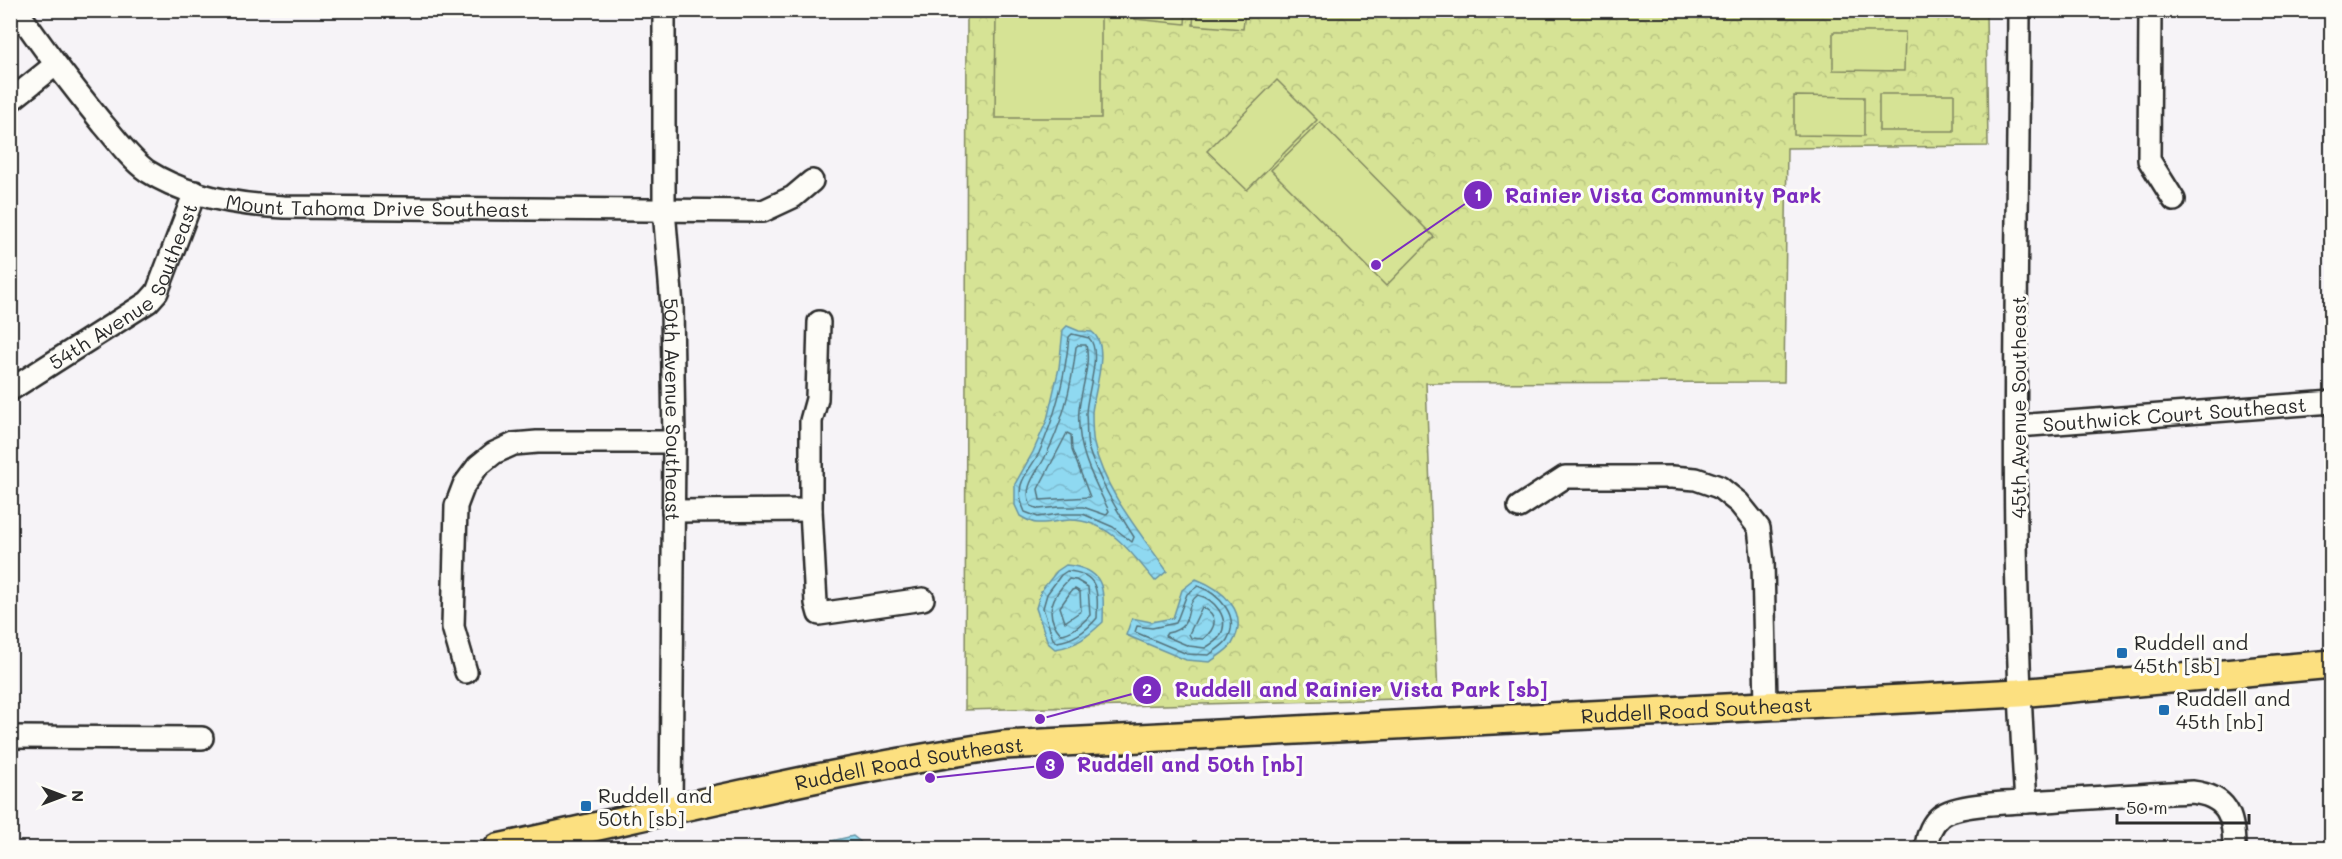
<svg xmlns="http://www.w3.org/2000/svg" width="2342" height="859" viewBox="0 0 2342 859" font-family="Mali,sans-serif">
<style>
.park{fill:url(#park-crowns);stroke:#808760;stroke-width:1.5}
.pitch{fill:#d6e395;stroke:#808760;stroke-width:1.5}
.water{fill:url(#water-waves);stroke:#6793a2;stroke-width:1.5}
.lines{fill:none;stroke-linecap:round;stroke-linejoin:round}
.shore{stroke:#53717a;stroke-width:1.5}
.minor-casing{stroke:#2b2b2b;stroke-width:26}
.major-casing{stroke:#2b2b2b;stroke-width:32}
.minor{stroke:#fdfcf7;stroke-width:21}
.major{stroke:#fce080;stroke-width:27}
.poi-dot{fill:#1f6fb2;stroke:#fdfcf7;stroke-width:2}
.labels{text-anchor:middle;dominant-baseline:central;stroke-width:6;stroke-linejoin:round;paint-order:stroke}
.street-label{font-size:20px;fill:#2b2b2b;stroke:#fdfcf7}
.poi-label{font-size:20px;fill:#2b2b2b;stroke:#fdfcf7;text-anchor:start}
.leader{fill:none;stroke:#7b2cbf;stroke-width:2}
.callout-dot{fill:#7b2cbf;stroke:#fdfcf7;stroke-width:2}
.mark-label{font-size:18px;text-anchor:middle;font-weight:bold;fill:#fff}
.callout-label{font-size:21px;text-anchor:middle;font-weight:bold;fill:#7b2cbf;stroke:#fdfcf7;stroke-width:6;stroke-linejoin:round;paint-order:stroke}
</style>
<defs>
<pattern id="park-crowns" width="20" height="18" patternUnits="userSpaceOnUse" patternTransform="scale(1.5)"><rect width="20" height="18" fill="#d6e395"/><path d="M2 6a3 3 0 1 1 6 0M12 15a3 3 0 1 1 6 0" fill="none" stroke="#b8c381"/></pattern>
<pattern id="water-waves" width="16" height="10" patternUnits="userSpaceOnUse" patternTransform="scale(1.5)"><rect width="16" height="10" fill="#8fd9f1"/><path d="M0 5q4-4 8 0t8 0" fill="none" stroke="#7cbacf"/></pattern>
</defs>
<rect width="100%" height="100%" fill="#f6f3f7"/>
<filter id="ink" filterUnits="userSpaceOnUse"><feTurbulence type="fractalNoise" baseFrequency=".0167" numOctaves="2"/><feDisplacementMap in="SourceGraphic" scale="12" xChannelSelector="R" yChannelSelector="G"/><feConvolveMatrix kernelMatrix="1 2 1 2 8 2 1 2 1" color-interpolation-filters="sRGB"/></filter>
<g filter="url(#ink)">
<!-- park -->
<path class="park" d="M967,11H1986L1988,146L1787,148L1784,382L1426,383L1438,698L965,710Z"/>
<!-- pitch -->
<path class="pitch" d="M996,11H1101V118H995Z
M1136,11H1186L1185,24L1135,19Z
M1194,11H1245L1243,29L1193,25Z
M1833,32H1905L1904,71L1833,70Z
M1277,80L1317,120L1247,190L1207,151Z
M1879,94H1954V131H1879Z
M1794,96L1864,97V136L1794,135Z
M1320,122L1434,237L1386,286L1271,170Z"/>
<!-- water -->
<path class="water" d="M1067,326L1079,331L1092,332C1111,345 1094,392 1092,412C1092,421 1092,434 1094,444C1104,490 1141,534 1167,571L1155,581C1132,554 1110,520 1070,520C1060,520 1048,524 1037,523C1032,523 1025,519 1020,516L1015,505V484L1033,452L1047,420L1059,368L1063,330Z
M1066,565C1105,569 1104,587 1103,622C1088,636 1077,646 1055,649L1048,643L1036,608L1041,591L1057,571Z
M1196,579C1222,589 1251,612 1232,644C1227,651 1216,657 1210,662L1186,660L1126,635L1132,618L1151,622L1173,618L1182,590Z
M853,836L868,848H801Z"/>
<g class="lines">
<!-- shore -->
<path class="shore" d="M1072,334L1089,338C1103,352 1086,395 1086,414C1087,424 1086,437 1088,447C1098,479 1116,509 1134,537L1132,542L1113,527L1083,514H1059L1038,517L1025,512C1021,504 1019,493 1021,485C1024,474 1034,463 1039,453C1056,415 1065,378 1069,337Z
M1078,345H1086C1091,365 1081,389 1079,410C1076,448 1093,478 1109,511L1106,515L1083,507H1059L1039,509L1031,506C1022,488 1036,474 1044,459C1062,425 1072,385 1076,347Z
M1067,433L1071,435L1072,450L1090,497L1040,500L1038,489Z
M1067,571C1099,573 1098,592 1097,618C1087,630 1073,640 1057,642L1053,639L1043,608L1047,594L1061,575Z
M1069,579L1076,580L1088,587L1090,615C1083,623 1072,633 1061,634C1043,614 1052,596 1069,579Z
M1198,586C1219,594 1241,616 1227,640C1223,646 1214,651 1209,655L1187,654L1135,632L1137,626L1152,628L1176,623L1187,594Z
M1075,589L1080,592L1081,611L1065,622L1060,607L1072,590Z
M1198,595C1214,599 1231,618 1220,636C1217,641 1210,645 1205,648L1189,646L1165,636L1167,633C1197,627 1181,607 1198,595Z
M1202,607C1219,615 1217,628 1203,639L1191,638L1189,634Z"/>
<!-- minor casing -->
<g class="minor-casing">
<g id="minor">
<path id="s1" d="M17,10C44,50 73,87 103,124C117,140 130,159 147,171C186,196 238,205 284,207L763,211L793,197L812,181"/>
<path id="s2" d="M664,10V210L672,306L674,442L671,810"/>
<path d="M2019,10C2018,274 2008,539 2026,802"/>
<path d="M2150,10L2149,160L2174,200"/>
<path d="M10,101L55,65"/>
<path d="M819,322L817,399L811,421V510L816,603L819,614L923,599"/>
<path id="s3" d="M10,390L148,302L157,292L195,192"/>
<path id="s4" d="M2017,426L2332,402"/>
<path d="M1519,507L1565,477H1672L1696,479L1719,487L1739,503L1759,528L1763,562L1766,706"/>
<path d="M673,511L811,510"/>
<path d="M466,672L453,627L456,506L464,485L478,466L494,453L514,444L537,442H674"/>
<path d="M10,737L202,738"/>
<path d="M1926,848C1927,836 1931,824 1941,816C1959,802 2020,803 2045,801C2094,798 2143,794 2192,792C2227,796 2234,815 2234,848"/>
</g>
</g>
<!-- major casing -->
<g class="major-casing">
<g id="major">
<path id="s5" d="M498,848C666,812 833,770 1003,745L2019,693L2332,664"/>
</g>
</g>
<!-- minor -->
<use href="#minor" class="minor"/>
<!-- major -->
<use href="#major" class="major"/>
</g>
</g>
<!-- markers -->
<g class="poi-dot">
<rect x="2116" y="647" width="12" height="12" rx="3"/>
<rect x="2158" y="704" width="12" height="12" rx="3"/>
<rect x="580" y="800" width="12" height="12" rx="3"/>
</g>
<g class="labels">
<!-- street labels -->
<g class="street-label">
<text stroke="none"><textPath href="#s1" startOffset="444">Mount Tahoma Drive Southeast</textPath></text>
<text stroke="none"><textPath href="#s3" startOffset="160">54th Avenue Southeast</textPath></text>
<text transform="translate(2018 407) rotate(-90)">45th Avenue Southeast</text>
<text stroke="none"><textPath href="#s2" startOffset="400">50th Avenue Southeast</textPath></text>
<text stroke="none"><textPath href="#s4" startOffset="158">Southwick Court Southeast</textPath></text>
<text stroke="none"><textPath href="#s5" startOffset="1210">Ruddell Road Southeast</textPath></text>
<text stroke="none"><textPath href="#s5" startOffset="420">Ruddell Road Southeast</textPath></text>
</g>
<!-- poi labels -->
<g class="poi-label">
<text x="2134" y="642">Ruddell and<tspan x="2134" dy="23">45th [sb]</tspan></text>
<text x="2176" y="698">Ruddell and<tspan x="2176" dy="23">45th [nb]</tspan></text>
<text x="598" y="795">Ruddell and<tspan x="598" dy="23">50th [sb]</tspan></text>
</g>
</g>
<!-- callouts -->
<path class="leader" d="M1376 265L1478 195M1040 719L1147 690M930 778L1050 765"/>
<g class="callout-dot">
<circle cx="1376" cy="265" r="6"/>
<circle cx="1040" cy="719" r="6"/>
<circle cx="930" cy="778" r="6"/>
<circle cx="1478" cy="195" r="15"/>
<circle cx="1147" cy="690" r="15"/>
<circle cx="1050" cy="765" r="15"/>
</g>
<g class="mark-label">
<text x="1478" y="201">1</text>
<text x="1147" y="696">2</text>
<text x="1050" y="771">3</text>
</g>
<g class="callout-label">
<text x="1663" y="203">Rainier Vista Community Park</text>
<text x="1361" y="697">Ruddell and Rainier Vista Park [sb]</text>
<text x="1190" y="772">Ruddell and 50th [nb]</text>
</g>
<!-- margin -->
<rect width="2342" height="859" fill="none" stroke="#fdfcf7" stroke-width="36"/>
<rect x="18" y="18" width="2306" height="823" fill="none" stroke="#2b2b2b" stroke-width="2" filter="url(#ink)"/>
<!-- north arrow -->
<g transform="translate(63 796) rotate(90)" stroke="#fdfcf7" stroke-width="4.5" paint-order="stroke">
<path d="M0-4.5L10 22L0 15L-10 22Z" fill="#2b2b2b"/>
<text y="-9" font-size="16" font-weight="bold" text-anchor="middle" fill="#2b2b2b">N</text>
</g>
<!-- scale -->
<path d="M2117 814v9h132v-9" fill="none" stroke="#2b2b2b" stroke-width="3"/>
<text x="2126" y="814" font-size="18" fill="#2b2b2b" stroke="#fdfcf7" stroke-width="4.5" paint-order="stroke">50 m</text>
</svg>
